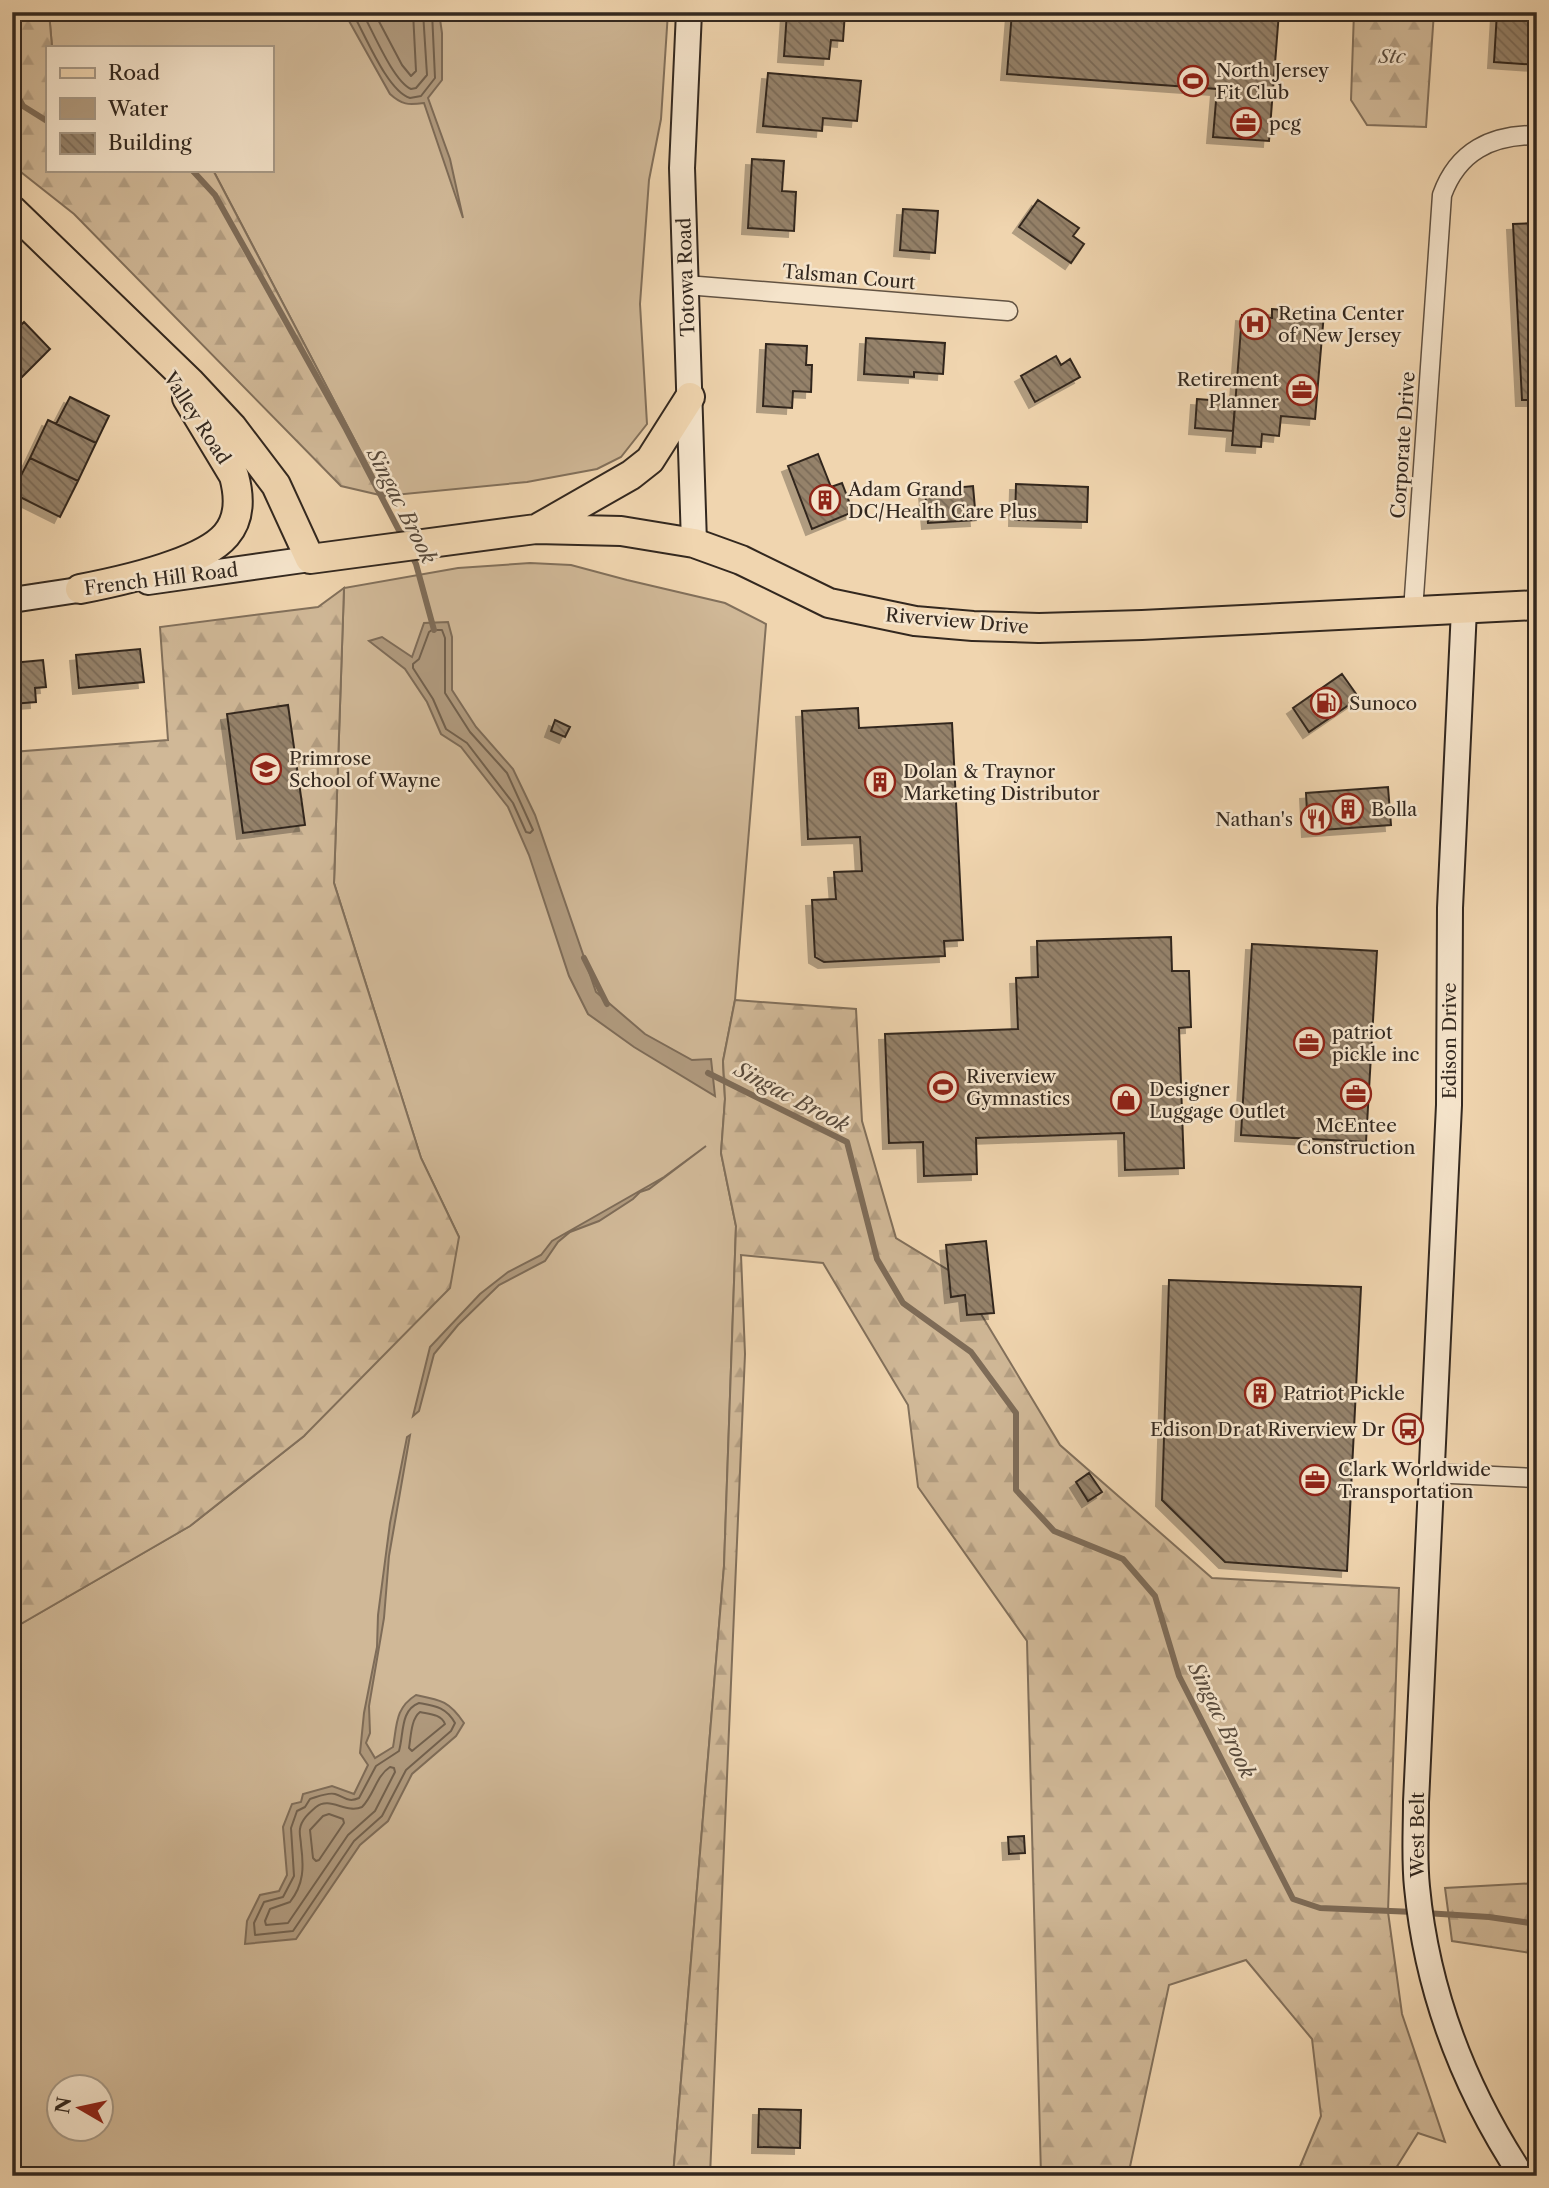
<svg xmlns="http://www.w3.org/2000/svg" width="1549" height="2188" viewBox="0 0 1549 2188" font-family="'Libre Caslon Text',serif">
<style>
.grass{fill:#d0b897;stroke:#82705b;stroke-width:2;fill-rule:evenodd}
.forest{fill:url(#forest-firs);stroke:#82705b;stroke-width:2}
.water{fill:#b09a7e;stroke:#7e6c58;stroke-width:2}
.lines{fill:none;stroke-linecap:round;stroke-linejoin:round}
.shore{stroke:#72614e;stroke-width:2}
.stream{stroke:#7e6c58;stroke-width:6}
.building{fill:url(#building-back-hatch);stroke:#33281f;stroke-width:2;filter:url(#shadow)}
.minor-casing{stroke:#625343;stroke-width:21}
.secondary-casing{stroke:#33281f;stroke-width:28}
.primary-casing{stroke:#33281f;stroke-width:32}
.minor{stroke:#f5e4cb;stroke-width:18}
.secondary{stroke:#f5e4cb;stroke-width:24}
.primary{stroke:#f0d5af;stroke-width:28}
.labels{text-anchor:middle;dominant-baseline:central;stroke-width:5;stroke-linejoin:round;paint-order:stroke}
.park-label{font-size:19px;font-style:italic;fill:#5a4c3d;stroke:#f5e4cb}
.poi-label{font-size:19px;fill:#33281f;stroke:#f5e4cb;text-anchor:start}
.street-label{font-size:19px;fill:#33281f;stroke:#f5e4cb}
.water-label{font-size:21px;font-style:italic;fill:#584a3c;stroke:#f5e4cb}
</style>
<defs>
<pattern id="forest-firs" width="22" height="20" patternUnits="userSpaceOnUse" patternTransform="scale(1.75)"><rect width="22" height="20" fill="#d0b897"/><path d="M5 1l3.5 6h-7zM16 11l3.5 6h-7z" fill="#b39e82"/></pattern>
<pattern id="building-back-hatch" width="6" height="6" patternUnits="userSpaceOnUse" patternTransform="scale(1.75)"><rect width="6" height="6" fill="#95826a"/><path d="M-1 5l2 2M0 0l6 6M5-1l2 2" fill="none" stroke="#7a6a57"/></pattern>
<filter id="shadow"><feDropShadow dx="-6" dy="6" stdDeviation="0" flood-color="#0004"/></filter>
</defs>
<rect width="100%" height="100%" fill="#f0d5af"/>
<filter id="stains"><feTurbulence type="fractalNoise" baseFrequency=".00286" numOctaves="4"/><feColorMatrix values="0 0 0 0 .2 0 0 0 0 .09 0 0 0 0 .02 0 0 0 .5 -.17"/></filter>
<radialGradient id="worn" r=".72"><stop offset=".6" stop-color="#630" stop-opacity="0"/><stop offset="1" stop-color="#630" stop-opacity=".3"/></radialGradient>
<!-- grass -->
<path class="grass" d="M49,12H668L661,119L649,180L640,304L647,424L621,457L597,469L527,482L384,496L213,170H271V47H52Z
M530,563L571,565L627,580L725,603L766,624L735,1000L723,1061L725,1099L721,1153L736,1226L724,1566L673,2176H12V1629L190,1526L304,1436L459,1237L421,1158L334,883L344,588L458,568ZM60,2086H102V2128H60Z"/>
<!-- forest -->
<path class="forest" d="M12,12H49L52,47H47V170H213L384,496L341,486L74,214L12,165Z
M1354,12H1434L1426,127L1367,125L1351,100Z
M344,588L334,883L421,1158L459,1237L450,1288L304,1436L190,1526L12,1629V752L168,740L160,627L318,607Z
M735,1000L856,1009L862,1121L896,1238L958,1276L1060,1445L1212,1578L1399,1588L1388,1912L1402,2014L1445,2142L1418,2133L1391,2176H1296L1321,2116L1312,2039L1246,1960L1169,1985L1128,2176H1041L1027,1641L918,1487L908,1405L823,1263L741,1255L745,1354L710,2176H673L724,1566L736,1226L721,1153L725,1099L723,1061Z
M1537,1883V1954L1452,1941L1445,1888Z"/>
<!-- water -->
<path class="water" d="M344,12H439L442,33V80L428,98L450,159L463,218L424,103C408,105 402,105 390,94Z
M448,622L452,637V690L476,727L513,769L535,815L596,992L645,1034L692,1060L711,1059L715,1096L634,1047L588,1014L569,976L529,855L508,807L461,747L441,734L427,702L405,669L369,641L382,637L412,657L424,623Z
M706,1146L649,1189L640,1192L633,1199L599,1221L570,1232L558,1242L545,1261L499,1285L458,1325L434,1354L419,1411L413,1416L430,1347L480,1294L508,1272L541,1255L552,1241L664,1177Z
M410,1435L389,1556L384,1618L369,1706L370,1733L366,1743L375,1758L393,1747C397,1725 395,1708 416,1695C441,1700 449,1701 464,1723L456,1736L412,1774L388,1821L360,1845L296,1939L245,1944L247,1921L260,1895L279,1891L287,1875L283,1827L292,1804L301,1802L303,1794L332,1786L354,1794L368,1765L360,1753L364,1713L377,1647L378,1615L390,1523L407,1437Z"/>
<g class="lines">
<!-- shore -->
<path class="shore" d="M352,12C365,34 387,91 410,98L421,96L435,78L432,12
M362,12C373,31 393,81 411,89L416,88L427,75L423,12
M374,12L402,65L411,76L416,71L413,12
M432,630H442L445,638V693L470,732L507,773L533,830L530,833L526,832L513,803L467,743L446,729L433,699L413,668V664L419,659L429,632Z
M419,1703C435,1706 446,1707 455,1723L451,1731L406,1770L382,1816L354,1841L293,1931L255,1935L254,1923L264,1902L283,1897L294,1876L291,1828L297,1811L305,1807L310,1799C317,1797 328,1792 335,1794C345,1797 348,1803 359,1798L376,1766L399,1751C404,1734 400,1710 419,1703Z
M420,1712C429,1714 441,1714 445,1724L412,1751L409,1748C411,1736 411,1719 420,1712Z
M390,1767L394,1768L395,1772L375,1811L348,1835L288,1923L266,1925L265,1921L270,1909L290,1902C304,1884 304,1867 301,1845C301,1840 299,1834 300,1829C301,1820 309,1813 316,1807C330,1796 346,1814 362,1807C374,1795 376,1776 390,1767Z
M329,1814L343,1819L344,1823L319,1860L316,1861L313,1858L310,1830L323,1816Z"/>
<!-- stream -->
<path class="stream" d="M12,86L23,106L47,121
M192,170L215,195L346,429L403,538
M411,554L416,564L434,630
M584,958L607,1004
M708,1073L847,1142L877,1259L903,1303L971,1352L1016,1413V1490L1054,1531L1123,1559L1155,1596L1179,1676L1293,1899L1320,1908L1414,1912
M1425,1913L1489,1917L1537,1924"/>
</g>
<!-- building -->
<path class="building" d="M787,12H845L843,41L831,40L829,59L784,56Z
M1012,12H1279L1269,141L1213,137L1217,89L1007,74Z
M1497,12H1537V65L1494,62Z
M768,73L861,81L857,121L823,118L822,131L763,126Z
M752,159L784,161L782,191L796,192L794,231L748,228Z
M1038,200L1079,228L1073,236L1084,244L1071,263L1019,227Z
M903,209L938,211L935,253L900,250Z
M1537,223V400H1522L1513,224Z
M1272,309L1324,313L1315,419L1281,416L1279,436L1262,434L1261,447L1232,445L1242,315L1272,318Z
M24,322L50,349L15,384L12,382V334Z
M866,338L945,343L943,374L914,372V377L864,374Z
M766,344L807,346L806,365H812L811,392L793,391L792,408L763,406Z
M1056,356L1061,365L1070,359L1080,377L1035,402L1021,376Z
M70,397L109,416L96,443L56,424Z
M1197,399L1235,402L1233,431L1195,428Z
M48,420L96,443L78,481L30,458Z
M818,454L831,487L842,483L853,512L812,529L788,466Z
M30,458L78,481L60,517L12,493Z
M1016,484L1088,487L1087,522L1015,520Z
M973,486L976,520L928,523L925,491Z
M140,649L144,682L79,688L76,655Z
M43,660L46,687L35,688L36,702L12,704V663Z
M1342,674L1359,698L1309,732L1293,708Z
M288,705L305,825L243,833L227,714Z
M858,708L859,728L952,723L963,940L944,941L945,956L824,962L815,957L812,900L836,899L834,872L862,871L860,837L808,839L802,711Z
M555,720L570,727L565,737L551,731Z
M1388,787L1391,825L1308,831L1306,793Z
M1171,937L1172,971H1189L1191,1027L1179,1028L1184,1168L1125,1170L1124,1133L976,1138L977,1174L924,1176L923,1142L889,1143L885,1034L1018,1029L1016,978L1038,977L1037,941Z
M1252,944L1377,951L1366,1142L1241,1135Z
M986,1241L994,1313L967,1315L965,1295L951,1297L946,1245Z
M1169,1280L1361,1287L1347,1571L1225,1562L1162,1500Z
M1089,1473L1102,1492L1088,1501L1076,1482Z
M1024,1836L1025,1853L1009,1854L1008,1837Z
M759,2109L801,2110L800,2148L758,2147Z"/>
<g class="lines">
<!-- minor casing -->
<g class="minor-casing">
<path id="minor" d="M686,285L1008,311
M1413,611L1442,195C1458,151 1491,135 1537,135
M1430,1473L1537,1478"/>
</g>
<!-- secondary casing -->
<g class="secondary-casing">
<path id="secondary" d="M689,12L682,168L694,543
M148,582L310,559
M12,600L98,587
M1464,609L1450,908L1449,1105L1416,1802C1416,1830 1414,1859 1417,1887C1427,1992 1464,2088 1522,2176"/>
</g>
<!-- primary casing -->
<g class="primary-casing">
<path id="primary" d="M12,210L190,382L232,427L276,485L310,559L536,529L621,531L694,543L741,560L829,603L915,621L973,626L1039,628L1142,625L1537,605
M540,527L631,475L650,460L690,397
M80,589C111,583 143,576 173,565C218,549 249,531 234,476L187,398"/>
</g>
<!-- minor -->
<use href="#minor" class="minor"/>
<!-- secondary -->
<use href="#secondary" class="secondary"/>
<!-- primary -->
<use href="#primary" class="primary"/>
</g>
<!-- icons -->
<defs>
<g id="stadium-ring" transform="scale(1.575)"><circle r="9.5" fill="#f5e4cb" stroke="#8f2418" stroke-width="1.5"/><path d="M0-5a6.5 5 0 1 0 0 10a6.5 5 0 1 0 0-10ZM-3.5-1.8h7v3.6h-7Z" fill="#8f2418"/></g>
<g id="office-ring" transform="scale(1.575)"><circle r="9.5" fill="#f5e4cb" stroke="#8f2418" stroke-width="1.5"/><path d="M-6-3h4V-5.5h4V-3h4V5H-6ZM-1-4.5V-3h2v-1.5ZM-6 0V1H6V0Z" fill="#8f2418"/></g>
<g id="hospital-ring" transform="scale(1.575)"><circle r="9.5" fill="#f5e4cb" stroke="#8f2418" stroke-width="1.5"/><path d="M-5-5h3v3.5h4V-5h3V5h-3V1.5h-4V5h-3Z" fill="#8f2418"/></g>
<g id="building-ring" transform="scale(1.575)"><circle r="9.5" fill="#f5e4cb" stroke="#8f2418" stroke-width="1.5"/><path d="M-4-6H4V6H1V3H-1V6H-4ZM-2.5-4.3h1.7v1.8h-1.7ZM.8-4.3h1.7v1.8H.8ZM-2.5-1h1.7V.8h-1.7ZM.8-1h1.7V.8H.8Z" fill="#8f2418"/></g>
<g id="fuel-ring" transform="scale(1.575)"><circle r="9.5" fill="#f5e4cb" stroke="#8f2418" stroke-width="1.5"/><path d="M-5.5-6h7V0h2V4h1.3V-2.5L3-4.5l.8-.8L6-3V5H2.5V1h-1V6h-7ZM-4.2-4.7v3.2H.2V-4.7Z" fill="#8f2418"/></g>
<g id="school-ring" transform="scale(1.575)"><circle r="9.5" fill="#f5e4cb" stroke="#8f2418" stroke-width="1.5"/><path d="M0-5L7-2L0 1L-7-2ZM-4 1L0 2.5L4 1V4Q0 6-4 4Z" fill="#8f2418"/></g>
<g id="restaurant-ring" transform="scale(1.575)"><circle r="9.5" fill="#f5e4cb" stroke="#8f2418" stroke-width="1.5"/><path d="M-5-6h1v4h1v-4h1v4h1v-4h1v5L-1.5 .5V6h-2V.5L-5-1ZM5-6V6H3V1.5H1.5Q1.5-4 5-6Z" fill="#8f2418"/></g>
<g id="shop-ring" transform="scale(1.575)"><circle r="9.5" fill="#f5e4cb" stroke="#8f2418" stroke-width="1.5"/><path d="M-5-2.5h2.3a2.7 3.5 0 0 1 5.4 0H5L5.5 6h-11ZM-1.5-2.5h3a1.5 2.3 0 0 0-3 0Z" fill="#8f2418"/></g>
<g id="bus-ring" transform="scale(1.575)"><circle r="9.5" fill="#f5e4cb" stroke="#8f2418" stroke-width="1.5"/><path d="M-5-6H5V4H4V6H2V4H-2V6H-4V4H-5ZM-3.5-4V0h7V-4ZM-3.5 1.2v1.5H-2V1.2ZM2 1.2v1.5H3.5V1.2Z" fill="#8f2418"/></g>
</defs>
<g fill-rule="evenodd">
<use href="#stadium-ring" x="1193" y="81"/>
<use href="#office-ring" x="1246" y="123"/>
<use href="#hospital-ring" x="1255" y="324"/>
<use href="#office-ring" x="1302" y="390"/>
<use href="#building-ring" x="825" y="500"/>
<use href="#fuel-ring" x="1326" y="703"/>
<use href="#school-ring" x="266" y="769"/>
<use href="#building-ring" x="880" y="782"/>
<use href="#building-ring" x="1348" y="809"/>
<use href="#restaurant-ring" x="1316" y="819"/>
<use href="#office-ring" x="1309" y="1043"/>
<use href="#stadium-ring" x="943" y="1087"/>
<use href="#office-ring" x="1356" y="1094"/>
<use href="#shop-ring" x="1126" y="1100"/>
<use href="#building-ring" x="1260" y="1393"/>
<use href="#bus-ring" x="1408" y="1429"/>
<use href="#office-ring" x="1315" y="1480"/>
</g>
<g class="labels">
<!-- park labels -->
<g class="park-label">
<text x="1392" y="56">Stc</text>
</g>
<!-- poi labels -->
<g class="poi-label">
<text x="1216" y="70">North Jersey<tspan x="1216" dy="22">Fit Club</tspan></text>
<text x="1269" y="123">pcg</text>
<text x="1278" y="313">Retina Center<tspan x="1278" dy="22">of New Jersey</tspan></text>
<text x="1279" y="379" text-anchor="end">Retirement<tspan x="1279" dy="22">Planner</tspan></text>
<text x="848" y="489">Adam Grand<tspan x="848" dy="22">DC/Health Care Plus</tspan></text>
<text x="1349" y="703">Sunoco</text>
<text x="289" y="758">Primrose<tspan x="289" dy="22">School of Wayne</tspan></text>
<text x="903" y="771">Dolan &amp; Traynor<tspan x="903" dy="22">Marketing Distributor</tspan></text>
<text x="1371" y="809">Bolla</text>
<text x="1293" y="819" text-anchor="end">Nathan's</text>
<text x="1332" y="1032">patriot<tspan x="1332" dy="22">pickle inc</tspan></text>
<text x="966" y="1076">Riverview<tspan x="966" dy="22">Gymnastics</tspan></text>
<text x="1149" y="1089">Designer<tspan x="1149" dy="22">Luggage Outlet</tspan></text>
<text x="1356" y="1125" text-anchor="middle">McEntee<tspan x="1356" dy="22">Construction</tspan></text>
<text x="1283" y="1393">Patriot Pickle</text>
<text x="1385" y="1429" text-anchor="end">Edison Dr at Riverview Dr</text>
<text x="1338" y="1469">Clark Worldwide<tspan x="1338" dy="22">Transportation</tspan></text>
</g>
<!-- street labels -->
<g class="street-label">
<text transform="translate(686 277) rotate(-92)">Totowa Road</text>
<text transform="translate(849 277) rotate(5)">Talsman Court</text>
<text transform="translate(197 418) rotate(57)">Valley Road</text>
<text transform="translate(1403 445) rotate(-86)">Corporate Drive</text>
<text transform="translate(161 579) rotate(-7)">French Hill Road</text>
<text transform="translate(957 621) rotate(5)">Riverview Drive</text>
<text transform="translate(1449 1041) rotate(-90)">Edison Drive</text>
<text transform="translate(1417 1835) rotate(-90)">West Belt</text>
</g>
<!-- water labels -->
<g class="water-label">
<text transform="translate(402 506) rotate(63)">Singac Brook</text>
<text transform="translate(792 1097) rotate(28)">Singac Brook</text>
<text transform="translate(1222 1720) rotate(64)">Singac Brook</text>
</g>
</g>
<!-- margin -->
<rect width="1549" height="2188" fill="none" stroke="#f0d5af" stroke-width="42"/>
<rect x="14" y="14" width="1521" height="2160" fill="none" stroke="#33281f" stroke-width="3.5"/>
<rect x="21" y="21" width="1507" height="2146" fill="none" stroke="#33281f" stroke-width="2"/>
<!-- legend -->
<rect x="46" y="46" width="228" height="126" fill="#f5e4cb" stroke="#a79986" stroke-width="2"/>
<rect x="60" y="68" width="35" height="10" fill="#f0d5af" stroke="#a79986" stroke-width="2"/>
<text x="108" y="80" font-size="21" fill="#33281f">Road</text>
<rect x="60" y="98" width="35" height="21" fill="#b09a7e" stroke="#a79986" stroke-width="2"/>
<text x="108" y="116" font-size="21" fill="#33281f">Water</text>
<rect x="60" y="133" width="35" height="21" fill="url(#building-back-hatch)" stroke="#a79986" stroke-width="2"/>
<text x="108" y="150" font-size="21" fill="#33281f">Building</text>
<!-- north arrow -->
<g transform="translate(80 2108) rotate(279)"><circle r="33" fill="#f5e4cb" stroke="#a79986" stroke-width="2"/>
<path d="M0-5L12 26L0 18L-12 26Z" fill="#8f2418"/>
<text y="-10" font-size="19" font-weight="bold" text-anchor="middle" fill="#33281f">N</text>
</g>
<rect width="100%" height="100%" filter="url(#stains)"/>
<rect width="100%" height="100%" fill="url(#worn)"/>
</svg>
